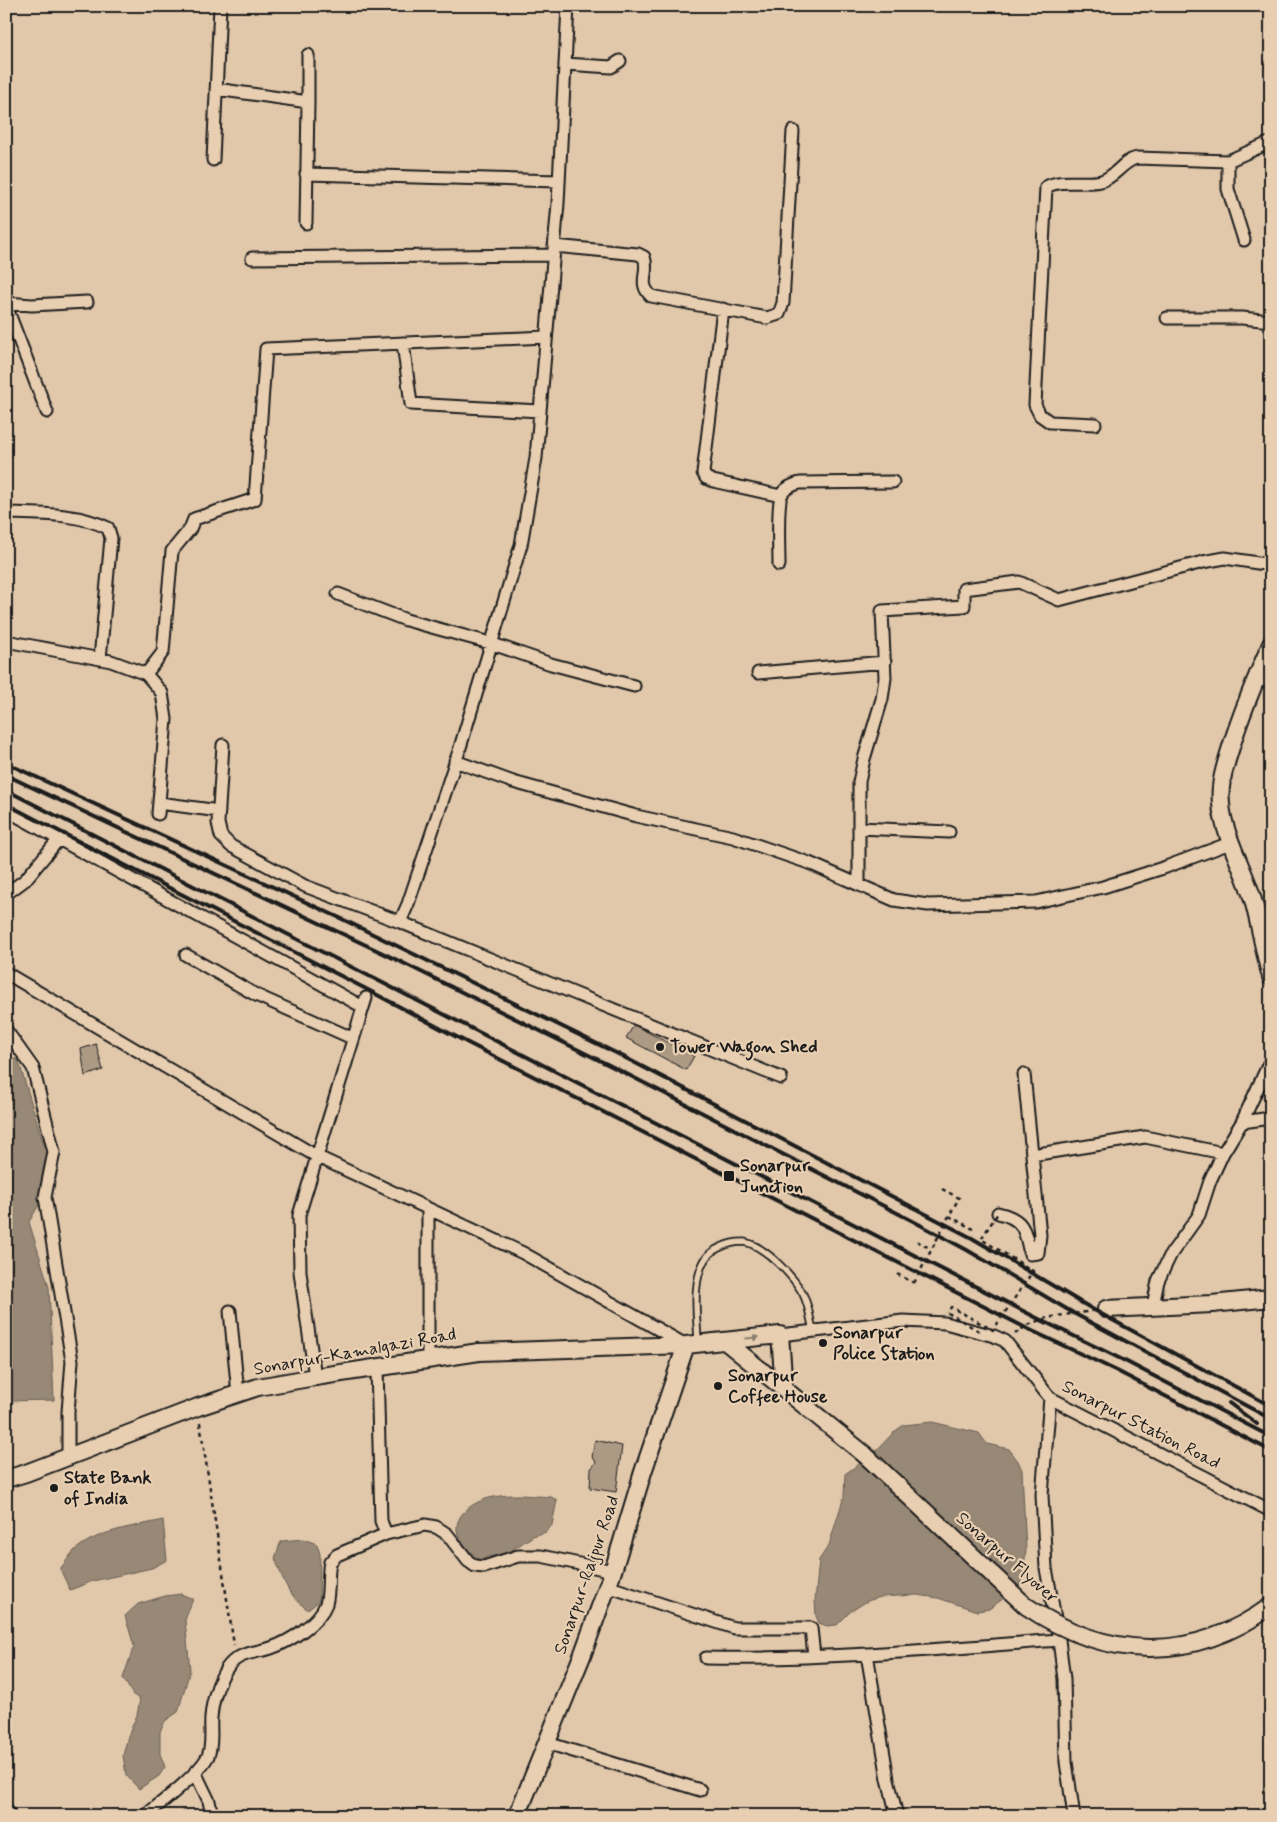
<svg xmlns="http://www.w3.org/2000/svg" width="1277" height="1822" viewBox="0 0 1277 1822" font-family="Mynerve,sans-serif">
<style>
.water{fill:#988876;stroke:#665d52}
.building{fill:#ad9a85;stroke:#1c1c1c}
.lines{fill:none;stroke-linecap:round;stroke-linejoin:round}
.lane-casing{stroke:#1c1c1c;stroke-width:9}
.street-casing{stroke:#1c1c1c;stroke-width:15}
.secondary-casing{stroke:#1c1c1c;stroke-width:20}
.path{stroke:#1c1c1c;stroke-width:2.5;stroke-dasharray:4 4;stroke-linecap:butt}
.lane{stroke:#e9cfb1;stroke-width:5.5}
.street{stroke:#e9cfb1;stroke-width:11}
.secondary{stroke:#e9cfb1;stroke-width:16}
.rail{stroke:#1c1c1c;stroke-width:4}
.secondary-bridge-casing{stroke:#1c1c1c;stroke-width:20;stroke-linecap:butt}
.path-bridge{stroke:#1c1c1c;stroke-width:2.5;stroke-dasharray:4 4;stroke-linecap:butt}
.secondary-bridge{stroke:#e9cfb1;stroke-width:16}
.oneway{fill:#8d7e6e}
.poi-dot{fill:#1c1c1c;stroke:#e9cfb1;stroke-width:2}
.labels{text-anchor:middle;dominant-baseline:central;stroke-width:4.5;stroke-linejoin:round;paint-order:stroke}
.poi-label{font-size:18px;font-weight:bold;fill:#1c1c1c;stroke:#e9cfb1;text-anchor:start}
.street-label{font-size:18px;fill:#1c1c1c;stroke:#e9cfb1}
</style>
<rect width="100%" height="100%" fill="#e1c8ab"/>
<filter id="ink" filterUnits="userSpaceOnUse"><feTurbulence type="fractalNoise" baseFrequency=".02" numOctaves="2"/><feDisplacementMap in="SourceGraphic" scale="10" xChannelSelector="R" yChannelSelector="G"/><feConvolveMatrix kernelMatrix="1 2 1 2 8 2 1 2 1" color-interpolation-filters="sRGB"/></filter>
<g filter="url(#ink)">
<!-- water -->
<path class="water" d="M6,1058L18,1059L49,1161L51,1184L29,1222L49,1287L54,1400L6,1401Z
M932,1422L979,1433L987,1444L1009,1449L1018,1461L1022,1470L1026,1550L1023,1576L1019,1587L989,1609L977,1611L938,1598L917,1595L881,1597L867,1601L850,1612L837,1625L827,1626L819,1623L816,1616L815,1601L819,1560L829,1545L844,1496L845,1474L874,1453L895,1431L904,1425Z
M521,1495L551,1497L557,1500L552,1525L546,1532L533,1536L506,1554L487,1557L480,1562C473,1554 458,1541 457,1530C455,1512 479,1499 494,1497C503,1495 512,1495 521,1495Z
M163,1520L167,1560L152,1568L93,1581L70,1590L60,1569C65,1563 69,1556 74,1551C97,1530 134,1527 163,1520Z
M303,1539L317,1544L320,1554L319,1601L308,1610C287,1594 284,1582 275,1558L281,1541Z
M181,1594L193,1599L185,1620L190,1670L178,1712L165,1721L160,1732V1754L165,1767L159,1776L139,1789L126,1775L123,1755L128,1736L137,1715L140,1699L133,1695L123,1678L134,1646L125,1616L138,1604L165,1596Z"/>
<!-- building -->
<path class="building" d="M634,1025L694,1056L686,1070L626,1038Z
M96,1044L103,1070L85,1076L81,1049Z
M595,1440L622,1446L616,1492L590,1488L591,1469L596,1462L592,1457Z"/>
<g class="lines">
<!-- lane casing -->
<g class="lane-casing">
<path id="lane" d="M698,1341C697,1316 691,1281 706,1258C710,1253 716,1249 721,1247C727,1244 737,1242 744,1242C764,1245 794,1277 803,1294C809,1306 810,1318 813,1331"/>
</g>
<!-- street casing -->
<g class="street-casing">
<path id="street" d="M565,64L611,67L620,61
M216,89L308,102L306,223
M308,102V55
M213,160L220,6
M1228,161V189L1244,240
M306,174L559,181
M554,246L638,254L644,257C650,272 637,283 651,296L767,318L779,314L783,303L793,131
M252,258L553,255
M6,303L32,305L87,302
M6,306L47,412
M723,309L703,473L706,478L713,481L781,496
M1167,318H1242L1271,321
M403,343L411,404L540,411
M1095,424L1050,422L1040,415L1035,405L1046,187C1062,178 1084,185 1101,181C1116,177 1122,161 1137,158L1228,161L1271,142
M6,513C40,514 78,513 108,528L111,538L100,659
M779,565C779,550 777,508 781,496C784,488 792,485 800,483L893,482
M338,594L406,620L490,643L551,664L634,686
M6,641L111,661L146,674L162,693L166,719L158,814
M758,673L885,662
M146,674L163,652L172,551L190,529L194,519L255,499L266,349L546,337
M1256,678L1271,683
M223,745L218,823L221,836L231,846L305,886L400,922L781,1078
M455,761L513,782L636,816L733,837L809,863L894,900L928,905L1036,902L1103,887L1166,867L1230,843
M159,803L219,811
M6,810L363,1007
M859,828L949,832
M859,885V782L864,759L882,699L885,678L882,611L964,606V589L1019,582L1059,600L1203,562L1225,558L1271,565
M6,894L25,880L59,839
M400,922L408,904L459,751L521,545L536,458L558,203L568,6
M186,955L256,995L352,1038
M6,973L316,1156L523,1253L686,1345
M6,1030L33,1068L54,1152L45,1197L72,1361L68,1412V1457
M1242,1122L1271,1118
M1032,1155L1145,1137L1223,1153
M428,1209V1359
M998,1213C1024,1219 1025,1230 1030,1254L1038,1253L1040,1235L1024,1074
M1153,1306L1158,1281L1171,1254L1199,1215L1210,1181L1223,1153L1242,1122L1271,1059
M230,1311L238,1394
M780,1335L903,1321L945,1323L994,1336L1005,1341L1050,1398L1271,1511
M377,1367L381,1521L386,1534
M315,1377L300,1272L299,1215L366,998
M1050,1398L1042,1495L1046,1568L1059,1640L1064,1679L1066,1762L1074,1816
M607,1586L734,1628H811L814,1656
M867,1654L888,1779L897,1816
M706,1658C824,1660 941,1649 1059,1640
M547,1743L700,1790
M195,1772L209,1801L212,1816
M6,1809L10,1816
M145,1816C162,1802 199,1774 208,1756C213,1744 210,1730 211,1718C212,1702 218,1681 227,1668C238,1652 255,1653 271,1648C289,1642 319,1623 326,1604C330,1591 327,1576 330,1562L337,1555L386,1534L425,1525L436,1527L447,1534L468,1561L475,1566L484,1567L518,1556H541L613,1571"/>
</g>
<!-- secondary casing -->
<g class="secondary-casing">
<path id="secondary" d="M1271,644C1256,678 1242,711 1231,747C1227,760 1222,774 1221,787C1217,827 1242,862 1253,900C1260,925 1264,952 1271,977
M1106,1309L1212,1304L1271,1298
M725,1341L864,1454
M6,1479L26,1473L198,1407L258,1387L315,1377L479,1352L686,1345L780,1335L784,1389
M517,1816L582,1656L613,1571L643,1472L686,1345"/>
</g>
<!-- path -->
<path class="path" d="M942,1189L959,1198L949,1216L973,1229
M917,1241L931,1249
M897,1274L914,1283
M1015,1334C1038,1315 1063,1316 1092,1311
M200,1423L234,1645"/>
<!-- lane -->
<use href="#lane" class="lane"/>
<!-- street -->
<use href="#street" class="street"/>
<!-- secondary -->
<use href="#secondary" class="secondary"/>
<!-- rail -->
<path class="rail" d="M6,763L340,918L618,1054L972,1238L1094,1310L1271,1406
M6,775L387,955L613,1067L911,1220L967,1250L1075,1314L1271,1419
M6,790L1039,1319L1123,1360L1271,1437
M6,804L368,990L468,1043L1024,1327L1117,1371L1271,1451
M1229,1403L1257,1424"/>
<!-- secondary-bridge casing -->
<g class="secondary-bridge-casing">
<path id="secondary-bridge" d="M864,1454L1026,1606C1106,1660 1191,1664 1271,1606"/>
</g>
<!-- path-bridge -->
<path class="path-bridge" d="M914,1283L949,1216
M979,1331L948,1313L951,1307L993,1330L1033,1271L981,1239L998,1213"/>
<!-- secondary-bridge -->
<use href="#secondary-bridge" class="secondary-bridge"/>
</g>
<!-- one-way arrows -->
<defs><path id="oneway-solid" d="M-6-.8H1V-3.2L6.5 0L1 3.2V.8H-6Z" transform="scale(1.25)"/></defs>
<use class="oneway" href="#oneway-solid" transform="translate(752 1338) rotate(-6)"/>
</g>
<!-- markers -->
<g class="poi-dot">
<circle cx="660" cy="1047" r="5"/>
<rect x="723" y="1170" width="12" height="12" rx="2.5"/>
<circle cx="823" cy="1343" r="5"/>
<circle cx="718" cy="1386" r="5"/>
<circle cx="54" cy="1488" r="5"/>
</g>
<g class="labels">
<!-- poi labels -->
<g class="poi-label">
<text x="670" y="1047">Tower Wagon Shed</text>
<text x="740" y="1166">Sonarpur<tspan x="740" dy="21">Junction</tspan></text>
<text x="833" y="1333">Sonarpur<tspan x="833" dy="21">Police Station</tspan></text>
<text x="728" y="1376">Sonarpur<tspan x="728" dy="21">Coffee House</tspan></text>
<text x="64" y="1478">State Bank<tspan x="64" dy="21">of India</tspan></text>
</g>
<!-- street labels -->
<g class="street-label">
<text transform="translate(355 1352) rotate(-10)">Sonarpur-Kamalgazi Road</text>
<text transform="translate(1141 1425) rotate(27)">Sonarpur Station Road</text>
<text transform="translate(1007 1558) rotate(41)">Sonarpur Flyover</text>
<text transform="translate(587 1575) rotate(-71)">Sonarpur-Rajpur Road</text>
</g>
</g>
<!-- margin -->
<rect width="1277" height="1822" fill="none" stroke="#e9cfb1" stroke-width="25"/>
<rect x="12" y="12" width="1252" height="1797" fill="none" stroke="#1c1c1c" stroke-width="2" filter="url(#ink)"/>
</svg>
